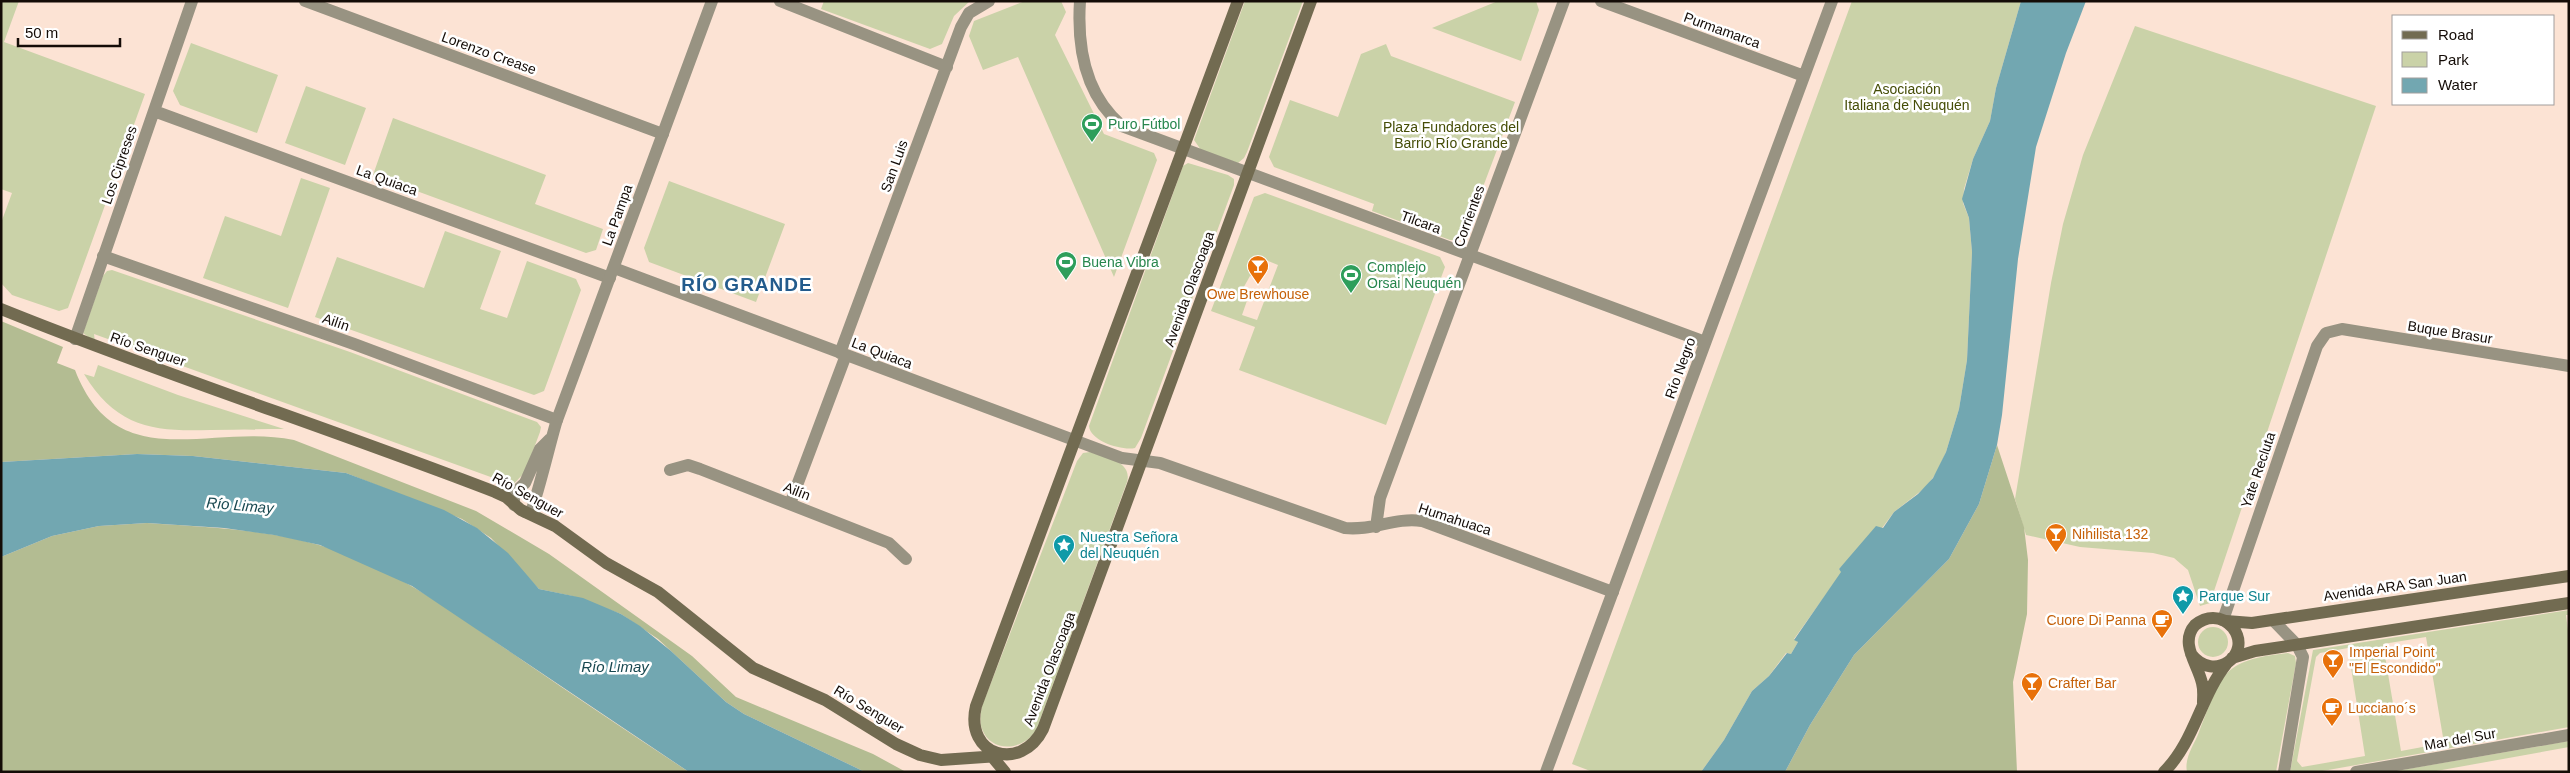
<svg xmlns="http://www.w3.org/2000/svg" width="2570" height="773" viewBox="0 0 2570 773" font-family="Helvetica,sans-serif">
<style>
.green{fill:#cad2a8;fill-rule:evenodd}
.forest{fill:#b3bc92}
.water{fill:#72a7b1}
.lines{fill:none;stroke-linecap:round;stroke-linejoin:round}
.minor{stroke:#989382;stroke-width:12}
.tertiary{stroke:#989382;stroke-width:12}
.secondary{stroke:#726b51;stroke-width:12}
.labels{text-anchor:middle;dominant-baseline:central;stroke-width:5;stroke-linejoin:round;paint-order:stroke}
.street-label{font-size:14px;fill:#140c07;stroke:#fff}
.park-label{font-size:14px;fill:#454d07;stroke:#fff}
.leisure-label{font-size:14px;fill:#27864d;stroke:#fff;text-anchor:start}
.food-label{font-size:14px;fill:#c56008;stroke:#fff;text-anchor:start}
.culture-label{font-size:14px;fill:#0d838f;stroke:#fff;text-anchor:start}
.water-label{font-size:15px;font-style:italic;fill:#184850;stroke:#fff}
.district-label{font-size:19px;font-weight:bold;letter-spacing:1px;fill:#235b8c;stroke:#fff}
</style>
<rect width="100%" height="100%" fill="#fce3d4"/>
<!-- green -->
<path class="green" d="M1,1H19L4,42L145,94L68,308L59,311L12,295L1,283V223L12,193L1,189Z
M824,1H970L954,16L942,44L930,49L821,9Z
M1025,1H1061L1066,12L1055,35L1104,134L1154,153L1157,160L1114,277L1018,57L983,70L969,36L974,21Z
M1245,1H1303L1247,152L1244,158L1238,163L1201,150L1194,140Z
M1498,1H1536L1539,10L1521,61L1432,28Z
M1852,1H2021L1996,88L1990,121L1973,159L1964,189L1963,203L1969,218L1972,252L1967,360L1959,409L1946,452L1937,472L1926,487L1894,512L1882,528L1839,569L1842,572L1794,639L1798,642L1791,654L1786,653L1769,676L1752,691L1724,740L1701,772H1593L1572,764Z
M2135,26L2376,106L2210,603L2200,606L2188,570L2174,558L2153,553L2080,547L2026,535L2015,499L2051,283L2063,224L2083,155Z
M191,43L278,75L257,133L180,105L173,91Z
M1386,44L1391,56L1515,102L1466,232L1460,240H1450L1372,211L1374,204L1274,167L1269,157L1290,100L1338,117L1361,54Z
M306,86L366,108L345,165L285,143Z
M393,118L546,175L535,204L603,229L596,250L586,253L373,175Z
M1188,163L1228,175L1234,179V185L1141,438L1135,448C1122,451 1090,441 1089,426L1183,166Z
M301,178L330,188L288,308L203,278L225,216L281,236Z
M669,181L785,224L756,302L649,262L644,248Z
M1265,193L1440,257L1445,267L1386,425L1239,370L1255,327L1211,311L1254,197ZM1263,259L1278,265L1257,320L1242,315L1249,295L1241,292L1250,276L1256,277Z
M445,231L501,251L480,309L507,318L527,261L576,279L581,290L544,391L534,395L315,317L337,257L424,288Z
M112,270L350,352L537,422L541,427L540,432L525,472L508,490H502L499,480L94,334L95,342L83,333L103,276L107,271Z
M98,365L178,395L284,429C259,429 235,430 210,430C153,432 116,427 84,374L94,377Z
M1090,452C1104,457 1133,461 1127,482L1037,728C1026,750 992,755 982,729C979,722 981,713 982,706L1077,461L1083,453Z
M2569,610V615H2566L2569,638V727L2317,772H2290L2313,650ZM2426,637L2444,743L2401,751L2383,644ZM2348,648L2365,756L2302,767L2297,761L2316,657L2320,653Z
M2198 642a15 15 0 1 1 30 0a15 15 0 1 1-30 0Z
M2288,653L2295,656L2296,663L2276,772H2187C2184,758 2194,745 2199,732C2222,674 2221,660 2288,653Z
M2569,741V747L2431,772H2390Z"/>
<!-- forest -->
<path class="forest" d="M1,321L63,347L57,363L75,370C117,479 211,422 294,440L476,511L549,554L692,656L736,697L873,754L906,772H865L744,714L726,702L658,639L621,614L572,596L539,589L491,538L462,519L346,473L193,456L137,454L1,462Z
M1997,445L2024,527L2028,560L2027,614L2013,682L2017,772H1785L1810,725L1854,655L1949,559L1979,504Z
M147,523C205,527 264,529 319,545C394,566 459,617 522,660C577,698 633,735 689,772H1V557L52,536L99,526Z"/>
<!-- water -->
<path class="water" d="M2021,1H2086L2066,53L2036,147L2018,259L2002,415L1997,445L1979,504L1949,559L1854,655L1810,725L1785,772H1701L1724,740L1752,691L1769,676L1787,653L1791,654L1798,642L1794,640L1841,572L1839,569L1876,526L1883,528L1894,512L1918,494L1933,478L1946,452L1959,409L1967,360L1972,252L1969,218L1962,199L1973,159L1990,121L1996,88Z
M137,454L193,456L346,473L444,510L477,528L508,553L539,589L583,598L621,614L640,626L671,651L726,702L744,714L865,772H689L412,586L320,545L274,535L224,528L147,523L99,526L52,536L1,557V462Z"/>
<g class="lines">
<!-- minor -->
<path class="minor" d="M305,1L663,134
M780,1L947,67
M1080,1C1077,47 1085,95 1122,126L1705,342
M154,111L610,278
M103,256L354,344L557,420
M614,268L1122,458L1160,463L1345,528C1372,531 1395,517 1422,521L1613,592
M75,339L192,1
M840,353L961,27L969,13L989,1
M670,470L688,465L700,469L889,543L906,559
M790,504L846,355
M1376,527L1380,498L1564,1
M2223,620L2317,346L2326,333L2342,329L2569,366
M2273,620L2297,645L2303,657L2284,772
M2356,772L2569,735"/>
<!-- tertiary -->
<path class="tertiary" d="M1601,1L1804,76
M514,505V493L525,483L540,449L550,439
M525,512L529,513C535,509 552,434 557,420L712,1
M1546,772L1832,1"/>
<!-- secondary -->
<path class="secondary" d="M1238,1L976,706C964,756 1021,773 1043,729L1311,1
M1,309C164,375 332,429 495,492L506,497L521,510L555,526L606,563L658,592L753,668L825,700L896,744L920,755L941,760L999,756
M2226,621L2252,623L2569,576
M2191,654C2214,684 2253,654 2233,628C2228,622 2221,618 2213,618C2206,618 2200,621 2195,625C2179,643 2198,664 2202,683C2204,690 2203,696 2203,703
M2232,658L2255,651L2569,603
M989,753L1005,772
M2164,772C2195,741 2200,697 2227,663"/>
</g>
<!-- icons -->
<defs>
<g id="stadium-pin" transform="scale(1.125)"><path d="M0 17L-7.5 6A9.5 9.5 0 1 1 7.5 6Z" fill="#2e9e5b" stroke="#fff"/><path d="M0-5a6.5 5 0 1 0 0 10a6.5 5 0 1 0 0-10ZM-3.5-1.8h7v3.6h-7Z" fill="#fff"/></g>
<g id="bar-pin" transform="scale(1.125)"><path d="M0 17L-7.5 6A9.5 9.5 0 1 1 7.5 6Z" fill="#e8710a" stroke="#fff"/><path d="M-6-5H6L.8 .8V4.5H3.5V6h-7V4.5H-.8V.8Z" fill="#fff"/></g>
<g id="sight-pin" transform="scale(1.125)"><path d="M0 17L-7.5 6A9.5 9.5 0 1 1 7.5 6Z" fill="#0f9aa8" stroke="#fff"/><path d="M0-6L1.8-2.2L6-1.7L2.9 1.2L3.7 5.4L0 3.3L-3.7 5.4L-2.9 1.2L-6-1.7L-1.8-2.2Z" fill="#fff"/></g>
<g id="cafe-pin" transform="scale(1.125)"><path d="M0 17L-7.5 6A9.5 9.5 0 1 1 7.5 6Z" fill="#e8710a" stroke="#fff"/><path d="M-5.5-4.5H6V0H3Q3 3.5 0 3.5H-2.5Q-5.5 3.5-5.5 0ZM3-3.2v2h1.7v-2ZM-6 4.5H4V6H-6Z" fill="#fff"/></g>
</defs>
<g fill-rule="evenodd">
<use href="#stadium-pin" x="1092" y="124"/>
<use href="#stadium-pin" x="1066" y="262"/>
<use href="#bar-pin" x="1258" y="266"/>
<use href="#stadium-pin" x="1351" y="275"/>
<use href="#bar-pin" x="2056" y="534"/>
<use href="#sight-pin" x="1064" y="545"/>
<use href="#sight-pin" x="2183" y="596"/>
<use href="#cafe-pin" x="2162" y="620"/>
<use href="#bar-pin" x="2333" y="660"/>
<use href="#bar-pin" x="2032" y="683"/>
<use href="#cafe-pin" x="2332" y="708"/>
</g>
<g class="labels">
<!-- street labels -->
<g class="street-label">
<text transform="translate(1722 30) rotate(20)">Purmamarca</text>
<text transform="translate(489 53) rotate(20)">Lorenzo Crease</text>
<text transform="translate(119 165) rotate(-71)">Los Cipreses</text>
<text transform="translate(894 166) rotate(-70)">San Luis</text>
<text transform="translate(387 180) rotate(20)">La Quiaca</text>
<text transform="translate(617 215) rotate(-70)">La Pampa</text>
<text transform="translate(1469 216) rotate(-70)">Corrientes</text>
<text transform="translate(1421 222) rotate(20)">Tilcara</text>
<text transform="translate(1189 289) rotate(-70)">Avenida Olascoaga</text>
<text transform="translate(336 322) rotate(19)">Ailín</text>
<text transform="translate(2450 332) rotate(9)">Buque Brasur</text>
<text transform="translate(148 349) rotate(19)">Río Senguer</text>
<text transform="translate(882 353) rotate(21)">La Quiaca</text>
<text transform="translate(1680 368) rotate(-70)">Río Negro</text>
<text transform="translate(2258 470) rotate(-71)">Yate Recluta</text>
<text transform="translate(797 491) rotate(21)">Ailín</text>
<text transform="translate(528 495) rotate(29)">Río Senguer</text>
<text transform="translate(1455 519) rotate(18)">Humahuaca</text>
<text transform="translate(2395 586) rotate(-8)">Avenida ARA San Juan</text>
<text transform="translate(1049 669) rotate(-69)">Avenida Olascoaga</text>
<text transform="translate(869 709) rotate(31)">Río Senguer</text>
<text transform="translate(2460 739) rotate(-10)">Mar del Sur</text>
</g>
<!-- park labels -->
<g class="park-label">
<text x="1907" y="89">Asociación<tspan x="1907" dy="16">Italiana de Neuquén</tspan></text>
<text x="1451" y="127">Plaza Fundadores del<tspan x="1451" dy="16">Barrio Río Grande</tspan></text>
</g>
<!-- leisure labels -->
<g class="leisure-label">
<text x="1108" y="124">Puro Fútbol</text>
<text x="1082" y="262">Buena Vibra</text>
<text x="1367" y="267">Complejo<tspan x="1367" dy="16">Orsai Neuquén</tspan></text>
</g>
<!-- food labels -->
<g class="food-label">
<text x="1258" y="294" text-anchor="middle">Owe Brewhouse</text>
<text x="2072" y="534">Nihilista 132</text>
<text x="2146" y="620" text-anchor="end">Cuore Di Panna</text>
<text x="2349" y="652">Imperial Point<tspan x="2349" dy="16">"El Escondido"</tspan></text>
<text x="2048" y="683">Crafter Bar</text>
<text x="2348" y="708">Lucciano´s</text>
</g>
<!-- culture labels -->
<g class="culture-label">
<text x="1080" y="537">Nuestra Señora<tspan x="1080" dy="16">del Neuquén</tspan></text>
<text x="2199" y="596">Parque Sur</text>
</g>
<!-- water labels -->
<g class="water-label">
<text transform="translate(240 505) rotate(5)">Río Limay</text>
<text x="615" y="666">Río Limay</text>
</g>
<!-- district labels -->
<g class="district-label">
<text x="747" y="284">RÍO GRANDE</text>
</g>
</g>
<!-- border -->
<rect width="2570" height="773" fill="none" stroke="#140c07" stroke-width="5"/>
<!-- legend -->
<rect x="2392" y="15" width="162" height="90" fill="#ffffff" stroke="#a19e9c"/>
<rect x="2402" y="31" width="25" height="8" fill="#726b51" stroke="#a19e9c"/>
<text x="2438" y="40" font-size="15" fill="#140c07">Road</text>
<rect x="2402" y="52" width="25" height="15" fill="#cad2a8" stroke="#a19e9c"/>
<text x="2438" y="65" font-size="15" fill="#140c07">Park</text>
<rect x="2402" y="78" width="25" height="15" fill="#72a7b1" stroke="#a19e9c"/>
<text x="2438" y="90" font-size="15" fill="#140c07">Water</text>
<!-- scale -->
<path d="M18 38v8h102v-8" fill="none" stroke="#140c07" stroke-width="2.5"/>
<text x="25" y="38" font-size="15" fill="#140c07" stroke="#ffffff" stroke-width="4" paint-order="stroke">50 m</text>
</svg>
